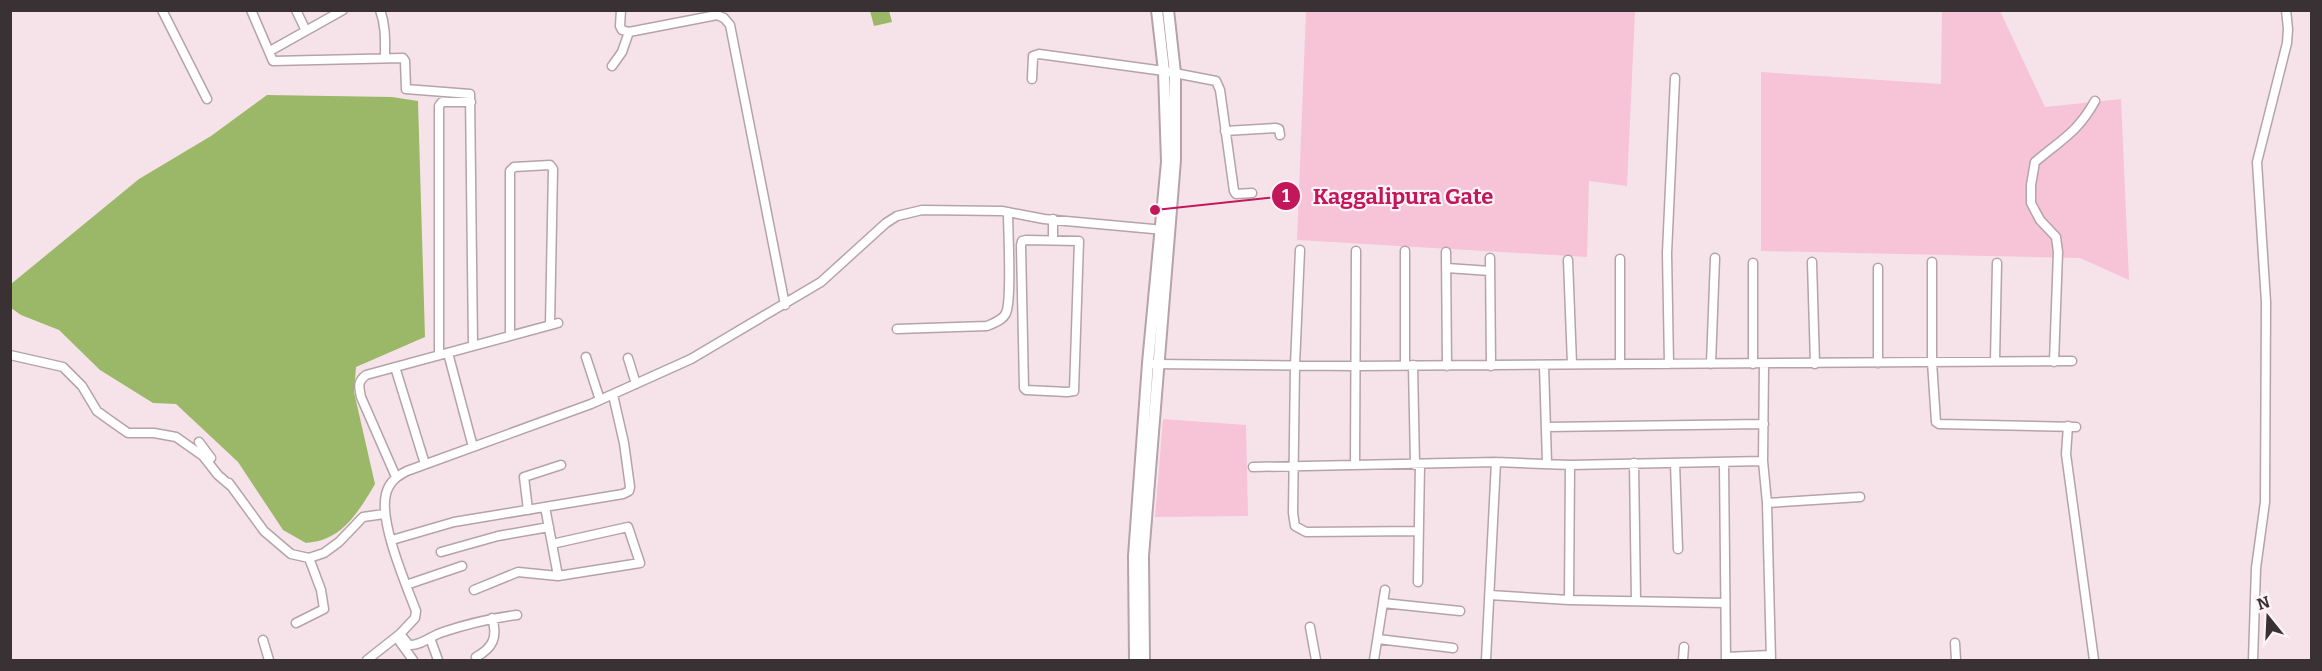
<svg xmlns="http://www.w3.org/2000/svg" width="2322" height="671" viewBox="0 0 2322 671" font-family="Bitter,serif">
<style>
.green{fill:#f7c3d7}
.water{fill:#9bb869}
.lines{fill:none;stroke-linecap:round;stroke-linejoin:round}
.street-casing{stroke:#b5a3a9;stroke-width:11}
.secondary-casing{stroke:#b5a3a9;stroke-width:14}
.street{stroke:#fff;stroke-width:8}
.secondary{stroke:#fff;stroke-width:10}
.leader{fill:none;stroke:#c2185b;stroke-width:2}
.callout-dot{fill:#c2185b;stroke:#fef3f7;stroke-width:2}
.mark-label{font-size:18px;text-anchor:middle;font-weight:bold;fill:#fff}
.callout-label{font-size:22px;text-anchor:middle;font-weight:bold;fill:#c2185b;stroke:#fef3f7;stroke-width:4.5;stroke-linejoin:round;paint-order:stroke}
</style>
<rect width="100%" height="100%" fill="#f6e3ea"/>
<!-- green -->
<path class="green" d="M1306,11H1635L1627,186L1589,181L1587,257L1297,240Z
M1942,11H2000L2045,107L2121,99L2129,280L2080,258L1761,251V72L1941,84Z
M1163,419L1246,425L1248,516L1155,517Z"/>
<!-- water -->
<path class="water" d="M870,11H889L892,22L874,26Z
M267,95L392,97L418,101L425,337L356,367L354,392L375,484C364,503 349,528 329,537C322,541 313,542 306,543L283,530L238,462L176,404L153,403L100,370L59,330L21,315L11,308V284L139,179L211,136Z"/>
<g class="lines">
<!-- street casing -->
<g class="street-casing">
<path id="street" d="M162,10L207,99
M251,10L273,61L403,58L405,61L406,89L470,94L473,346
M296,10L306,31
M380,10C386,26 385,41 385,58
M621,10L620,26L622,30L629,32
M270,51L343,10
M612,66L622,52L629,32L717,15L724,18L730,25L785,305
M1032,79L1033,56L1039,54L1164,71L1216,81L1220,90L1234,191L1236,194L1252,193
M1225,131L1276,128L1279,129L1280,135
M1053,219V240
M1026,240L1079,241L1074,391L1067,392L1026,390L1024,388L1021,245L1022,241Z
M1300,250L1295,365L1293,513L1295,526L1306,532L1419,531
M1405,251V365
M1446,252L1447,366
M1490,258L1491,366
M1620,259V364
M1568,260L1572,364
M1812,262L1815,364
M1932,262V362L1936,422L1939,424L2076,427
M1753,263V364
M1447,268L1490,271
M1878,268V363
M897,329L987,326C994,323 1003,320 1006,313C1012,300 1008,231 1008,212
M510,336V171L514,167L550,165L553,169L550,325
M448,353L473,447
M10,355L63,367L82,386L97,411L108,419L128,433H154L176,437L203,456L218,475L232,487
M439,355V106L442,102H471
M586,357L600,400
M628,358L636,384
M1995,361L1997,263
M2054,362L2058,252L2056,237L2040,220L2031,203V185L2035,162C2062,139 2077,133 2095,101
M1154,364L1356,366L2072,361
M1669,364L1667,253L1675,78
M1711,364L1715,258
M1413,365L1415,465
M1544,366L1547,463
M395,367L425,464
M2068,426L2066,454L2094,660
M1546,427L1764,424
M199,442L211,458
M1763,461L1764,364
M1634,463L1636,601
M1675,463L1678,549
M1724,463L1726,660
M1355,465L1356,251
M1253,467L1496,462L1570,465L1763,461L1767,503L1771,660
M396,477L361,397C359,387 357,382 366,375L558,323
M229,483L264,531L291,554L309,558
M1767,503L1860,497
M528,510L524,477L561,465
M392,540L454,522L623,494L629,491L630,487L624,443L613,395
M552,544L558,576
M441,552L498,536L549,527
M1418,582L1420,464
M406,585L462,566
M474,590L518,572L558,576L640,563L628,527L552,544L545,507
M1490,595L1569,600L1725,603
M1569,600L1570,465
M1383,603L1460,611
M296,623L324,609L321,590L309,558L324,553L339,542L363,517L384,514
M1310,627L1316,660
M400,634L409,645C421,646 432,635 443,632C467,624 492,618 517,615
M430,638L438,660
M1378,639L1453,648
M263,640L269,660
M400,642L413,660
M1955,643L1956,660
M476,657C493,648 498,637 492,618
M1726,657L1771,655
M367,660L400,634L415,618L416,611C405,582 379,522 386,494C389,482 397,476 407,471L591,404L691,359L821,282L886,223L897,216L922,210L1002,211L1044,219L1164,230
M1374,660L1385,590
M1486,660L1496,462
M1683,660L1684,647
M2253,660L2256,568L2265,502L2266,302L2257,162L2287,43L2288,29L2286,10"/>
</g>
<!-- secondary casing -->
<g class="secondary-casing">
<path id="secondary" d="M1135,660L1134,556L1148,363L1167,162L1164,71L1157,10
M1144,660L1143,556L1175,160V73L1168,10"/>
</g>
<!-- street -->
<use href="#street" class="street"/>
<!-- secondary -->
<use href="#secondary" class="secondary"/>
</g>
<!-- callouts -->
<path class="leader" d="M1155 210L1286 196"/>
<g class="callout-dot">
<circle cx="1155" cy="210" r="6"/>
<circle cx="1286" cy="196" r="15"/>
</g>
<g class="mark-label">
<text x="1286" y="202">1</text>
</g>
<g class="callout-label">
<text x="1403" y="204">Kaggalipura Gate</text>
</g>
<!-- border -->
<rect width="2322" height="671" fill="none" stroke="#393134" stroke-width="24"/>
<!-- north arrow -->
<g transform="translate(2268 617) rotate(342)" stroke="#fef3f7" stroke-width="4.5" paint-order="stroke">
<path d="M0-4.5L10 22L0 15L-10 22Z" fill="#393134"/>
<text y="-9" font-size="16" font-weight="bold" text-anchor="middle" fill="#393134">N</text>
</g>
</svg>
